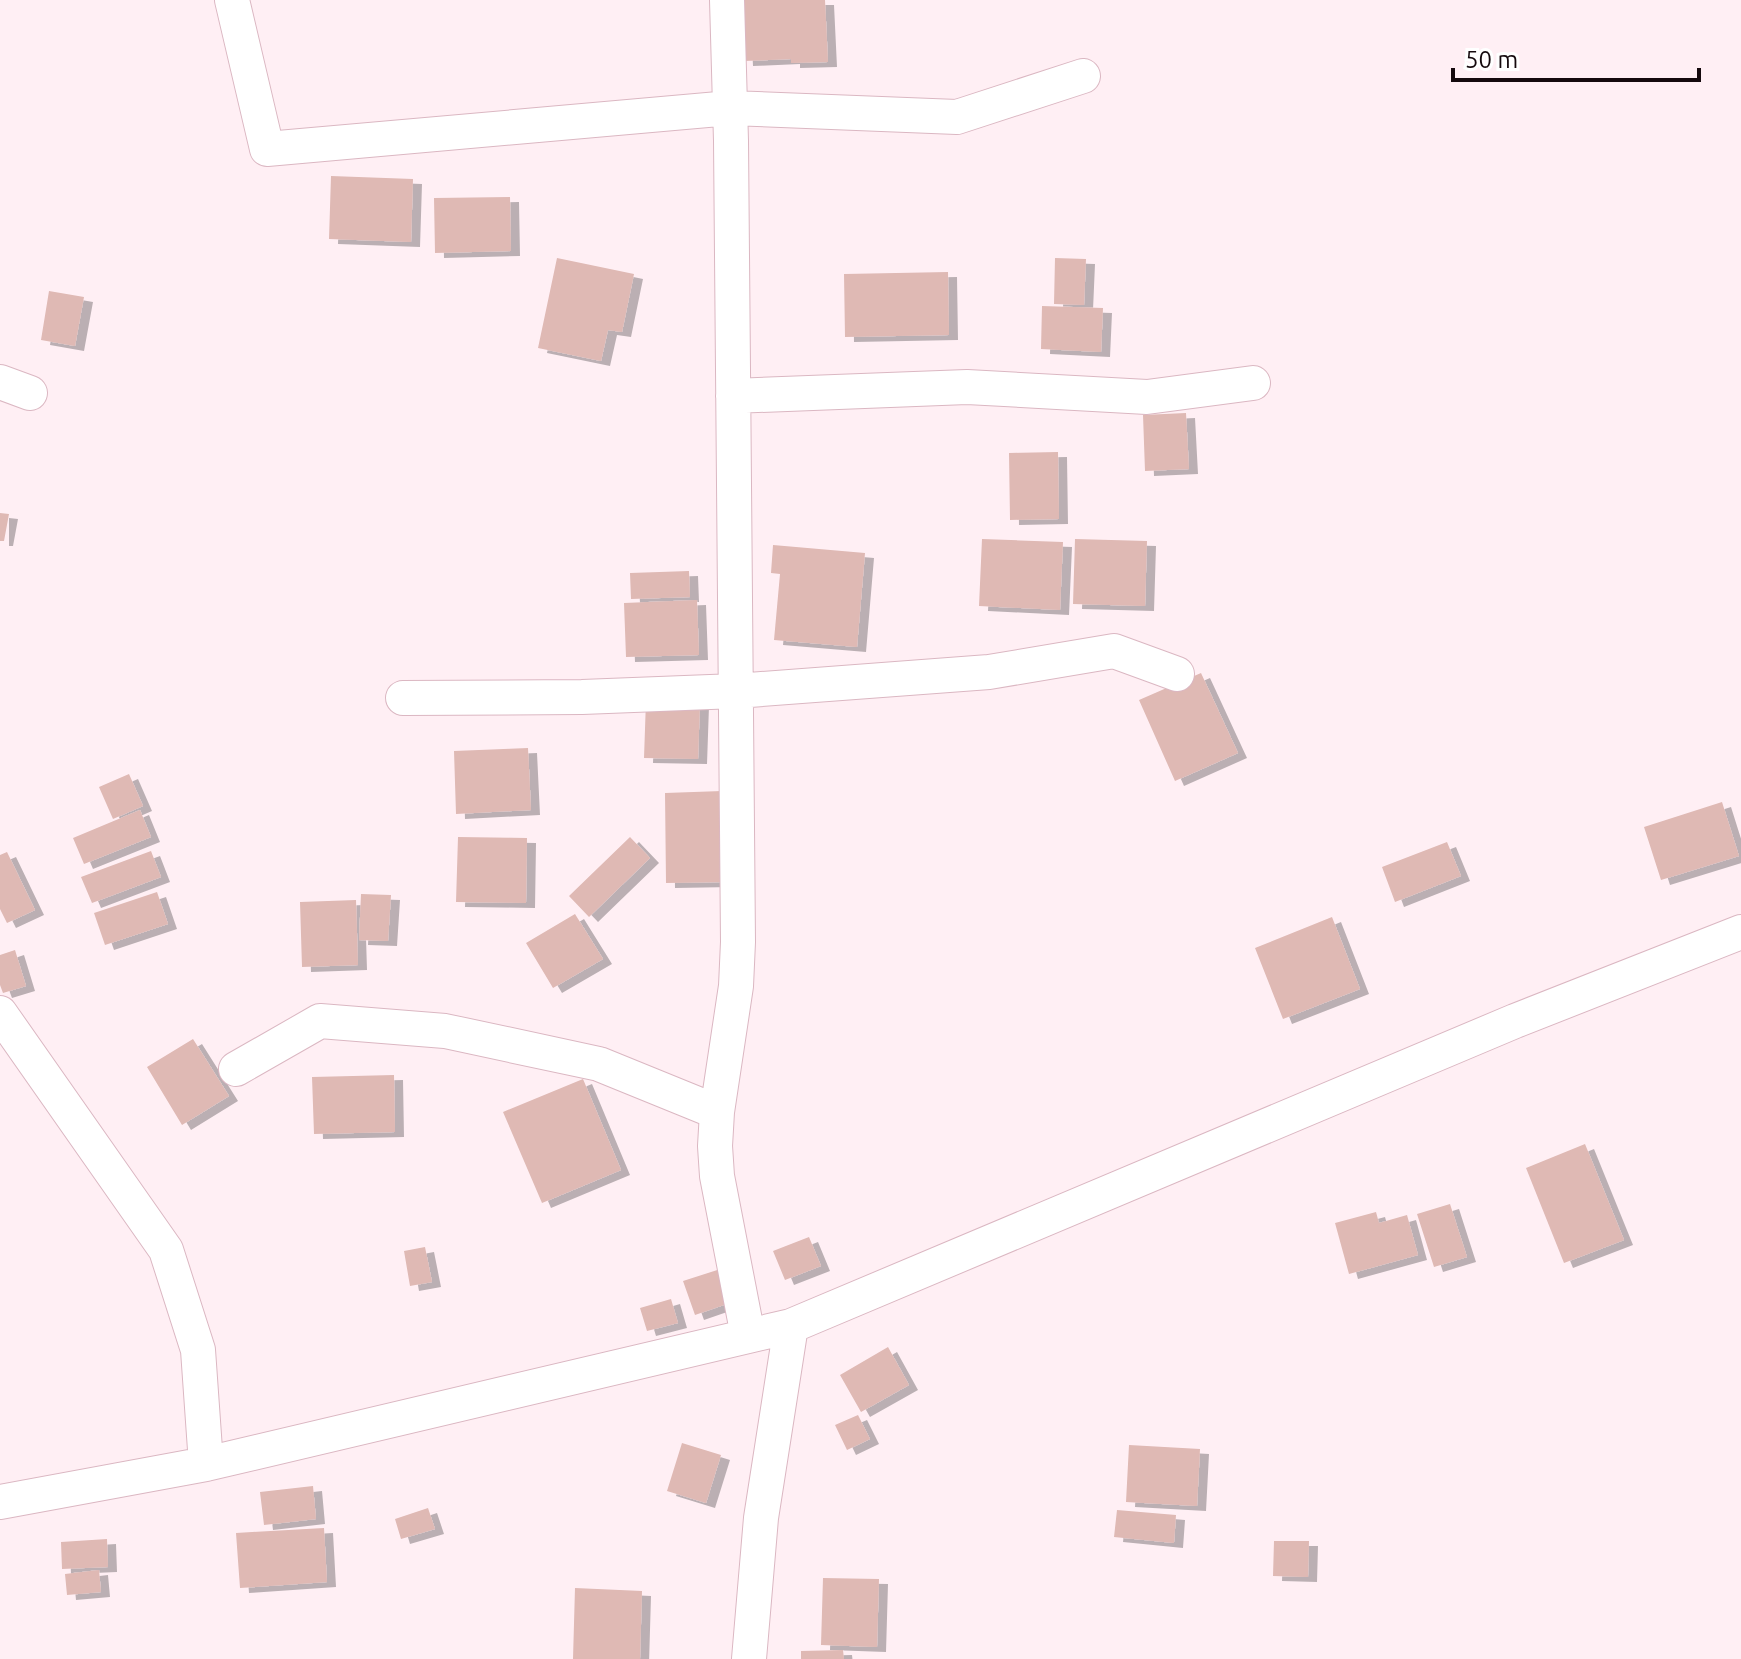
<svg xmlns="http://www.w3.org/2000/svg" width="1741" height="1659" viewBox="0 0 1741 1659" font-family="Ubuntu,sans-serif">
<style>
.building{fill:#dfb9b4;filter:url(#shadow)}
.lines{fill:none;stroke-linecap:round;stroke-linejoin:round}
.minor-casing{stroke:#dbb7c2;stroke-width:36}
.minor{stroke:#fff;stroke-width:34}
</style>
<defs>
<filter id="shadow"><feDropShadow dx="9" dy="5" stdDeviation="0" flood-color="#0004"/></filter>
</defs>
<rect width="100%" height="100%" fill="#ffeff4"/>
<!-- building -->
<path class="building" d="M741,0H825L828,62L791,63V59L744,61Z
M331,176L413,179L411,242L329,239Z
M510,197L511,251L435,253L434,198Z
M557,258L634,274L622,332L608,330L601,361L538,348Z
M1055,258L1086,259L1084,305L1054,304Z
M948,272L949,335L845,337L844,274Z
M49,291L84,297L75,346L41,340Z
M1042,306L1103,308L1101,352L1041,349Z
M1186,413L1189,469L1145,471L1143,415Z
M1058,452L1059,519L1010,520L1009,453Z
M0,513L9,514L4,541H0Z
M982,539L1063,542L1060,610L979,606Z
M1075,539L1147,541L1145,606L1073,604Z
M773,545L865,553L857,647L774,640L780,574L771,573Z
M689,571L690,597L631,599L630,573Z
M697,600L699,655L626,657L624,603Z
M1201,673L1238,753L1175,781L1139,700Z
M646,700L700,701L698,759L644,758Z
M528,748L531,810L456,814L454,751Z
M129,774L143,806L113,819L99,787Z
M722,791L724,882L666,883L665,793Z
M1722,802L1739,856L1661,880L1644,827Z
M140,810L151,837L84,864L73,838Z
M458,837L527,838L526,903L456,902Z
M630,837L650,858L589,917L569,896Z
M1447,842L1461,876L1395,902L1382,867Z
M151,851L161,877L92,903L81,877Z
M7,852L35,910L7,923L0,909V855Z
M157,892L168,924L105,945L94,913Z
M361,894L391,895L388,941L359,940Z
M356,900L358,965L302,967L300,902Z
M575,914L603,959L553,988L526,943Z
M1332,917L1360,989L1283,1019L1255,948Z
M15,950L26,986L3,993L0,985V955Z
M193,1039L229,1096L182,1125L147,1067Z
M394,1075L395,1132L314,1134L312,1077Z
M583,1079L621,1170L542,1203L503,1112Z
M1585,1144L1624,1240L1564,1263L1526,1168Z
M1450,1204L1467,1257L1434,1267L1417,1214Z
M1376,1212L1379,1223L1407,1215L1418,1255L1349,1274L1335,1223Z
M809,1237L821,1266L785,1280L773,1251Z
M425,1247L432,1282L410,1286L404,1251Z
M736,1264L747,1297L695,1315L683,1281Z
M671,1299L678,1323L647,1331L640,1308Z
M888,1347L909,1385L861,1412L840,1375Z
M858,1415L870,1439L847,1450L835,1425Z
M682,1443L721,1455L706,1503L667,1491Z
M1129,1445L1200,1449L1197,1506L1126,1502Z
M313,1486L316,1519L264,1525L260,1492Z
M428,1508L435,1529L401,1539L395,1519Z
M1117,1510L1176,1515L1174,1543L1114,1537Z
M324,1528L327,1582L240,1588L236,1533Z
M107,1539L108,1567L62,1569L61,1542Z
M1274,1541H1309L1308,1577L1273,1576Z
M99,1570L101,1592L67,1595L65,1574Z
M823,1578L879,1579L877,1647L821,1645Z
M575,1588L642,1591L640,1659H573Z
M843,1650L844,1659H801V1651Z"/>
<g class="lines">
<!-- minor casing -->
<g class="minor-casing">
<path id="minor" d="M232,0L267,149L730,108L957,117L1083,76
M727,0L731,141L738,942L736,986L717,1112L715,1146L717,1176L748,1336
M0,382L30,393
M733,396L967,387L1147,397L1253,383
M403,698L582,697L736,691L989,672L1114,651L1177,674
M0,1013L166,1250L198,1350L206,1464
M236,1069L320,1021L445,1031L599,1064L717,1112
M0,1502L206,1464L791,1326L1515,1021L1741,932
M749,1659L761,1518L791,1326"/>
</g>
<!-- minor -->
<use href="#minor" class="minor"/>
</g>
<!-- scale -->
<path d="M1453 68v12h246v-12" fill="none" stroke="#15090d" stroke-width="4"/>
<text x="1465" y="68" font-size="24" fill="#15090d" stroke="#ffffff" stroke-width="6" paint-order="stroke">50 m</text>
</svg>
